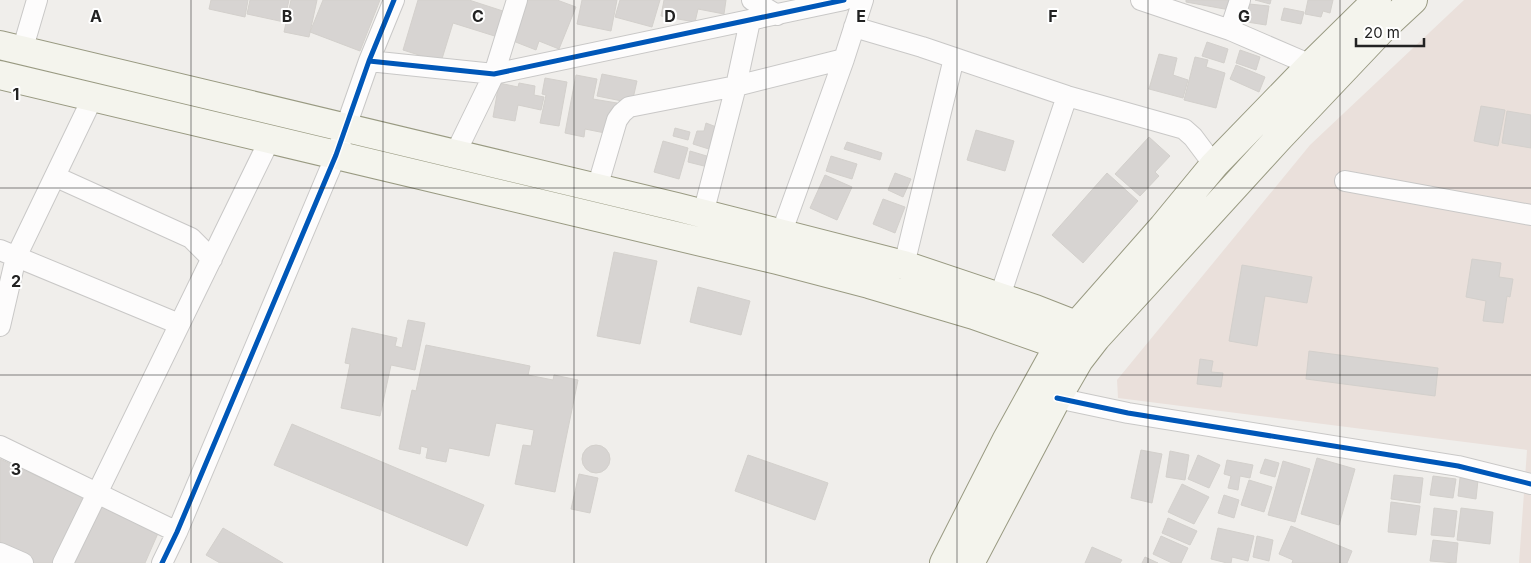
<svg xmlns="http://www.w3.org/2000/svg" width="1531" height="563" viewBox="0 0 1531 563" font-family="Inter,sans-serif">
<style>
.military{fill:#eae0db}
.building{fill:#d7d4d2;stroke:#d3d0cc}
.lines{fill:none;stroke-linecap:round;stroke-linejoin:round}
.minor-casing{stroke:#c9c8c7;stroke-width:22}
.secondary-casing{stroke:#999a82;stroke-width:30}
.minor{stroke:#fdfcfc;stroke-width:20}
.secondary{stroke:#f4f4ed;stroke-width:28}
.cycleway-casing{stroke:#fff;stroke-width:8}
.cycleway{stroke:#0057b8;stroke-width:5}
.grid{fill:none;stroke:#222;stroke-width:1;stroke-opacity:0.55}
.grid-label{font-size:16px;text-anchor:middle;font-weight:bold;fill:#222;stroke:#fff;stroke-width:4;stroke-linejoin:round;paint-order:stroke}
</style>
<rect width="100%" height="100%" fill="#f0eeeb"/>
<!-- military -->
<path class="military" d="M1464,0H1531V563H1519L1527,450L1118,398L1117,380L1310,145Z"/>
<!-- building -->
<path class="building" d="M211,0H248L245,17L209,9Z
M250,0H289L284,22L247,14Z
M291,0H317L309,37L284,32Z
M323,0H380L360,51L310,32Z
M418,0H469L509,13L501,38L453,23L441,62L403,50Z
M523,0H557L576,7L559,49L539,41L536,50L508,39Z
M582,0H617L611,31L577,24Z
M620,0H660L652,27L615,17Z
M664,0H726L724,14L698,9L695,22L661,16Z
M1186,0H1231L1230,10L1186,2Z
M1255,0H1271L1270,4Z
M1308,0H1333L1330,13L1323,11L1321,17L1305,14Z
M1249,4L1269,6L1266,25L1247,22Z
M1284,8L1304,12L1301,24L1281,20Z
M1207,42L1228,49L1224,63L1202,56Z
M1240,50L1260,57L1256,70L1236,63Z
M1159,54L1177,58L1173,75L1188,80L1183,98L1149,89Z
M1195,57L1208,60L1206,67L1225,73L1216,108L1184,100Z
M1236,65L1265,77L1259,92L1230,79Z
M602,74L637,81L632,103L597,96Z
M576,75L597,79L593,99L617,103L613,126L605,133L585,129L584,137L565,133Z
M545,78L567,82L559,126L540,123L546,95L542,94Z
M499,83L518,87L519,83L535,86L534,95L544,97L541,110L518,105L515,121L493,117Z
M1481,106L1505,110L1498,146L1474,141Z
M1507,111L1531,115V148L1502,143Z
M706,123L719,128L712,150L693,144L697,131H704Z
M675,128L690,132L688,140L673,136Z
M976,130L1014,141L1005,171L967,160Z
M1149,137L1170,156L1155,172L1159,176L1140,196L1115,174Z
M663,141L688,148L679,179L654,172Z
M847,142L882,153L880,160L844,149Z
M690,151L710,157L708,167L688,162Z
M831,156L857,164L852,179L826,171Z
M895,173L911,179L903,197L888,190Z
M1107,173L1138,201L1083,263L1052,235Z
M825,175L852,187L837,220L810,208Z
M883,199L905,207L895,233L873,224Z
M614,252L657,261L640,344L597,336Z
M1472,259L1501,263L1499,277L1513,279L1510,297L1507,296L1503,323L1483,321L1486,301L1466,297Z
M1242,265L1312,277L1307,303L1265,296L1257,346L1229,341Z
M698,287L750,301L741,335L690,322Z
M408,320L425,323L415,370L391,365L380,416L341,408L350,364L345,363L352,328L397,338L395,346L402,348Z
M426,345L530,366L528,375L553,380L554,375L578,380L555,492L515,484L523,445L531,446L534,430L496,423L489,456L449,448L446,462L426,458L428,448L421,446L420,454L399,449L412,390L416,391Z
M1309,351L1438,368L1435,396L1306,379Z
M1200,359L1213,361L1211,372L1223,373L1221,387L1197,384Z
M292,424L484,505L467,546L274,465Z
M582 459a14 14 0 1 1 28 0a14 14 0 1 1-28 0Z
M1141,450L1162,454L1152,503L1131,498Z
M1170,451L1189,455L1185,480L1166,477Z
M748,455L828,483L815,520L735,491Z
M1198,455L1220,465L1209,488L1188,479Z
M1317,458L1355,469L1339,525L1301,514Z
M0,459L84,498L54,563H34L0,547Z
M1265,459L1279,463L1275,477L1260,473Z
M1227,460L1253,465L1250,478L1240,476L1238,490L1228,488L1231,476L1224,474Z
M1283,461L1310,469L1295,522L1268,515Z
M579,474L598,478L590,513L571,509Z
M1394,475L1423,478L1420,503L1391,499Z
M1433,476L1456,479L1453,498L1430,495Z
M1460,478L1478,480L1476,499L1458,496Z
M1249,480L1272,487L1264,512L1241,505Z
M1182,484L1209,497L1194,524L1168,512Z
M1224,495L1239,500L1234,518L1218,513Z
M1391,502L1420,506L1416,535L1388,532Z
M97,504L159,531L145,563H67Z
M1434,508L1457,511L1454,537L1431,535Z
M1461,508L1493,512L1490,544L1457,540Z
M1168,518L1197,531L1190,545L1162,533Z
M1291,526L1352,551L1347,563H1292L1293,560L1279,554Z
M223,528L283,563H220L206,555Z
M1218,528L1254,536L1248,561L1232,557L1231,563H1227L1211,559Z
M1161,536L1188,548L1181,563H1172L1153,554Z
M1257,536L1273,540L1269,561L1253,557Z
M1433,540L1458,543L1456,563L1430,561Z
M1092,547L1122,560L1120,563H1085Z
M1145,557L1158,563H1142Z"/>
<g class="lines">
<!-- minor casing -->
<g class="minor-casing">
<path id="minor" d="M752,0L777,15
M1141,0L1230,30L1311,65
M854,27L922,47L1067,96L1184,129L1193,137L1214,165
M1230,30L1240,0
M22,51L37,0
M369,61L494,74L844,0
M455,154L494,74L517,0
M65,181L191,238L212,259
M1345,181L1531,215
M597,188L617,120L622,113L629,107L736,86L844,59
M703,214L736,86L750,21
M781,234L844,59L863,0
M0,250L179,324
M904,265L954,58
M1000,296L1067,96
M0,326L16,257L93,97
M1057,398L1128,413L1458,466L1531,484
M0,446L177,532
M0,553L23,563
M63,563L270,139
M162,563L177,532L336,155L369,61L394,0"/>
</g>
<!-- secondary casing -->
<g class="secondary-casing">
<path id="secondary" d="M0,45L677,207L904,265L1035,309L1076,325L1096,338
M0,75L777,260L869,284L974,315L1059,345L1079,360
M944,563L1006,441L1059,345L1163,227L1214,165L1311,65L1377,0
M970,563L1057,398L1079,360L1096,338L1278,139L1385,26L1413,0"/>
</g>
<!-- minor -->
<use href="#minor" class="minor"/>
<!-- secondary -->
<use href="#secondary" class="secondary"/>
<!-- cycleway casing -->
<g class="cycleway-casing">
<path id="cycleway" d="M369,61L494,74L844,0
M1057,398L1128,413L1458,466L1531,484
M162,563L177,532L336,155L369,61L394,0"/>
</g>
<!-- cycleway -->
<use href="#cycleway" class="cycleway"/>
</g>
<!-- grid -->
<path class="grid" d="M191,0V563M383,0V563M574,0V563M766,0V563M957,0V563M1148,0V563M1340,0V563M0,188H1531M0,375H1531"/>
<g class="grid-label">
<text x="96" y="22">A</text>
<text x="287" y="22">B</text>
<text x="478" y="22">C</text>
<text x="670" y="22">D</text>
<text x="861" y="22">E</text>
<text x="1053" y="22">F</text>
<text x="1244" y="22">G</text>
<text x="16" y="100">1</text>
<text x="16" y="287">2</text>
<text x="16" y="475">3</text>
</g>
<!-- scale -->
<path d="M1356 38v8h68v-8" fill="none" stroke="#222222" stroke-width="2.5"/>
<text x="1364" y="38" font-size="15" fill="#222222" stroke="#ffffff" stroke-width="4" paint-order="stroke">20 m</text>
</svg>
